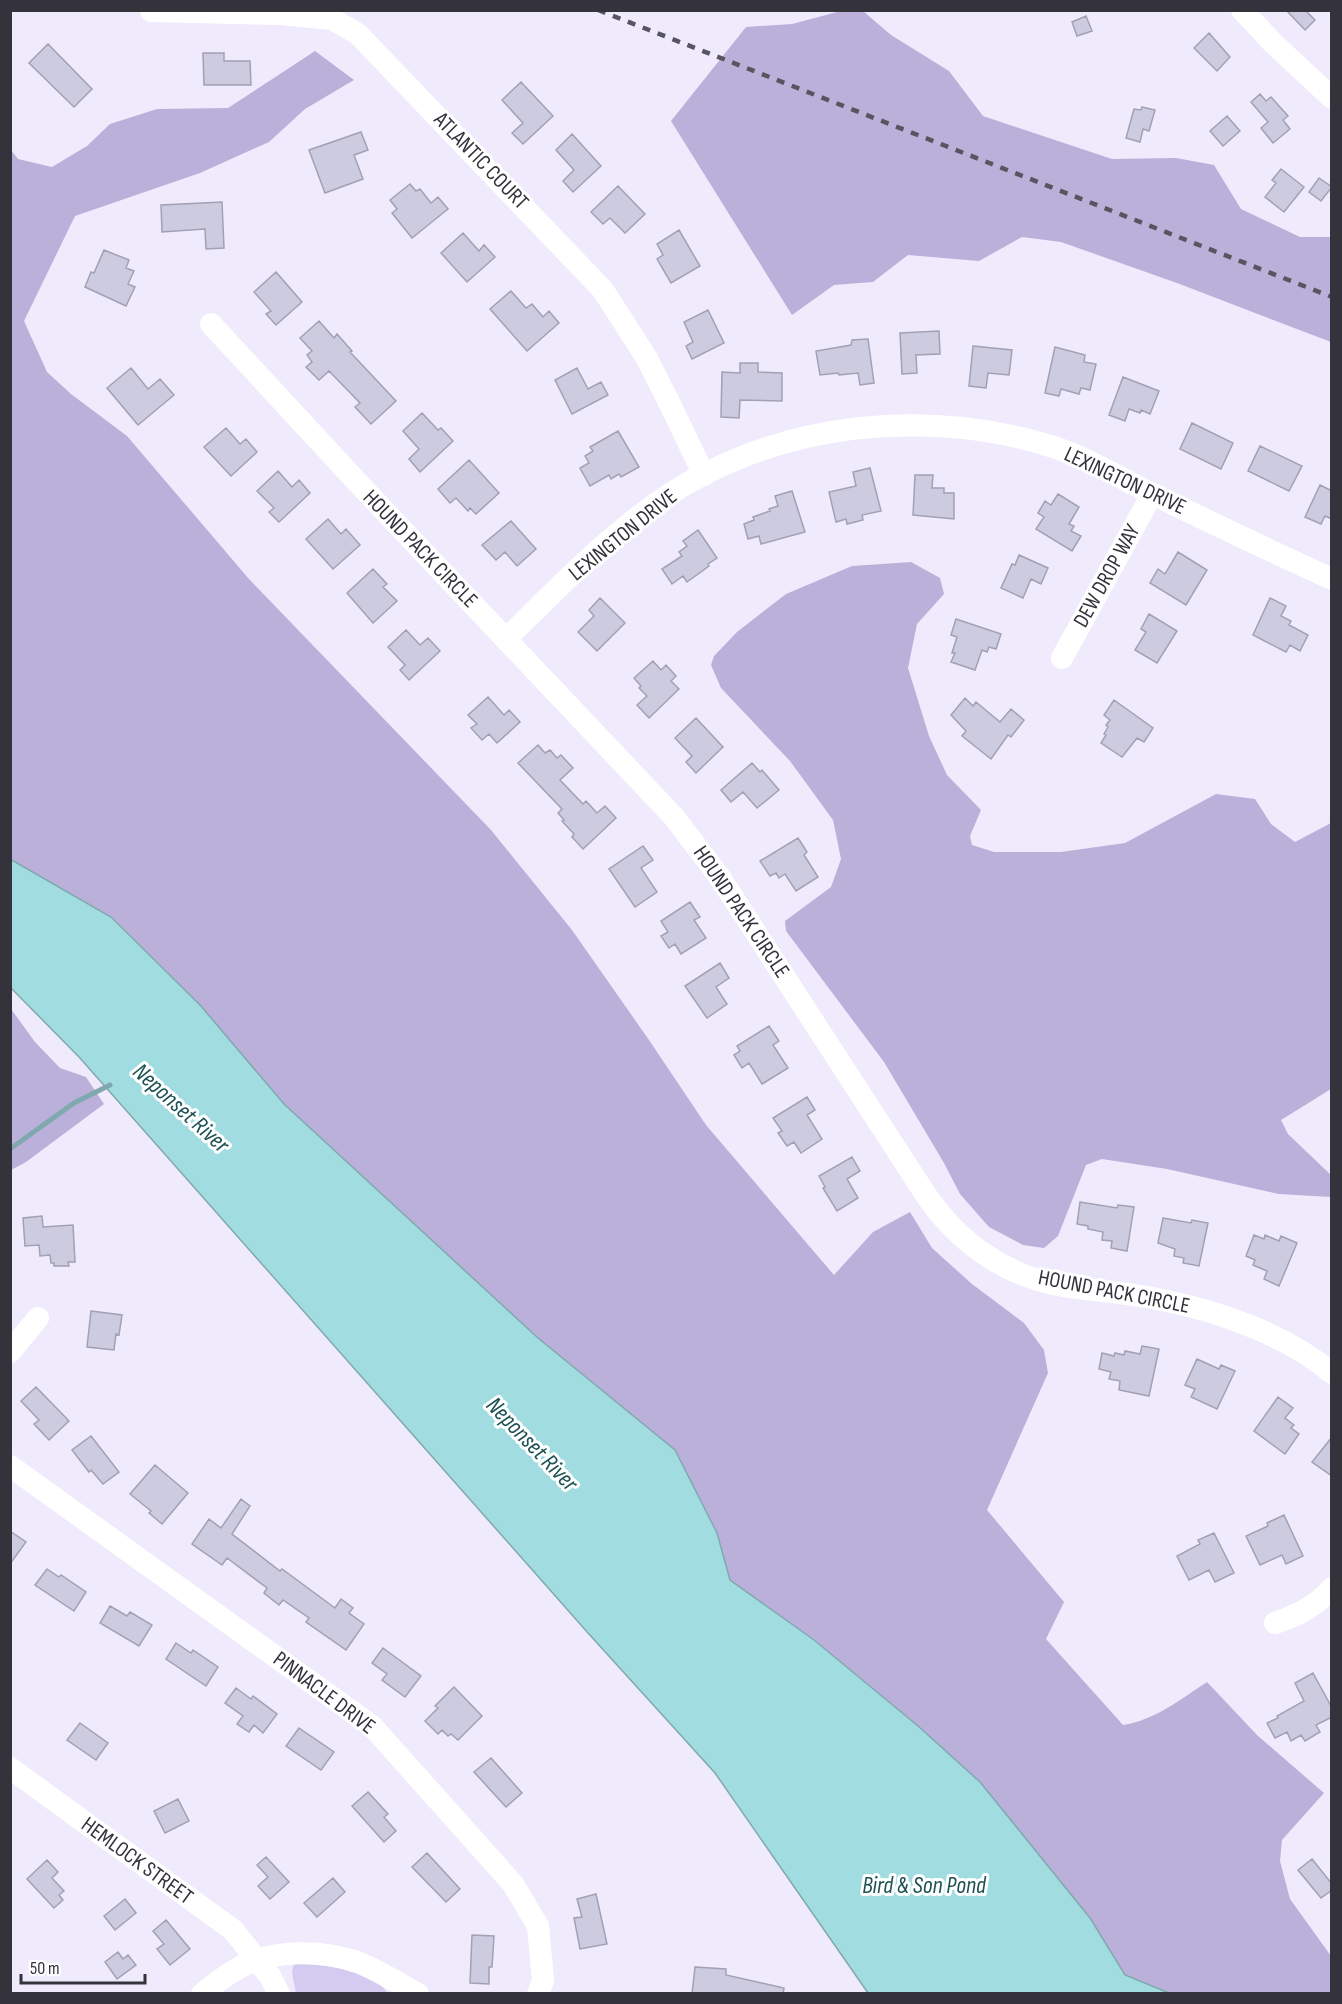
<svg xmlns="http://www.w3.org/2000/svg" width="1342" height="2004" viewBox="0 0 1342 2004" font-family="'Sofia Sans Condensed',sans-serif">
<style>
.green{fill:#d4cbf1}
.forest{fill:#bab0da}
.water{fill:#a1dce1;stroke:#80a9af;stroke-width:1.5}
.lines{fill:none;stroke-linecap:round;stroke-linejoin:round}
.stream{stroke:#80a9af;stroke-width:5}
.building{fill:#cdcbe0;stroke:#a2a0b4;stroke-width:1.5}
.minor{stroke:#fff;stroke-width:22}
.rail{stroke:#57555f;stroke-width:4.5;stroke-dasharray:8 8;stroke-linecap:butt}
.labels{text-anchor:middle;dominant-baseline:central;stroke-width:6;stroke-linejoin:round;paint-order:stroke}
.street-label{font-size:22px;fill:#34323a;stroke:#fff}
.water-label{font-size:24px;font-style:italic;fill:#1d5154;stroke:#fff}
</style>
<rect width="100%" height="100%" fill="#efebfc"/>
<!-- green -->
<path class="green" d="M297,1963C321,1965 374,1969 387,1993H296L292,1973L293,1966Z"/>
<!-- forest -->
<path class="forest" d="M841,11H863L891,35L949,71L983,116L1112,159L1176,158L1214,165L1241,209L1300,237H1331V342L1177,283L1061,242L1022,237L979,261L908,255L873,282L834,285L792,315L671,121L746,27L792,24Z
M315,51L354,80L305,109L269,142L200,173L75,216L24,321L47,372L71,394L127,436L249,579L491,830L572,930L649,1040L706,1125L834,1275L873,1232L910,1212L932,1248L972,1284L1024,1323L1044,1350L1048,1373L987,1510L1064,1602L1046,1639L1123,1725C1155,1720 1181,1699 1207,1682L1258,1736L1324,1793L1282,1840L1280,1861L1290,1899L1331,1956V1993H1169L1125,1975L1090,1918L980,1782L918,1726L814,1640L730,1580L717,1533L675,1450L538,1338L284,1104L200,1005L111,917L11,859V150L18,159L52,167L87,146L110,124L157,109L228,108Z
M911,562L940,578L944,594L917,624L908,668L929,736L947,775L981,810L970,836L972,845L994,852H1061L1125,843L1216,794L1255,799L1271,824L1295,842L1331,823V1089L1281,1120L1288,1134L1331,1175V1197L1279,1194L1167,1169L1102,1159L1086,1165L1058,1236L1044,1248L1023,1245L989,1227L960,1194L944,1163L884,1062L786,931L785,921L831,887L841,859L833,820L790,761L721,688L711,665L714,656L737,632L786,594L852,566Z
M11,1009L35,1042L60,1068L86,1077L104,1104L26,1162L11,1170Z"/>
<!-- water -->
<path class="water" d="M10,859L111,917L200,1005L284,1104L538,1338L675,1450L717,1533L730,1580L814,1640L918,1726L980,1782L1090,1918L1125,1975L1169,1993H868L715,1773L588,1633L79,1057L11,988Z"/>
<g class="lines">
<!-- stream -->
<path class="stream" d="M10,1149L74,1103L110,1085"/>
</g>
<!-- building -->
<path class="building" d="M1286,10H1305L1315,20L1305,30Z
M1086,16L1092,31L1077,36L1072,22Z
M1209,33L1230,57L1217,71L1194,48Z
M48,44L92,89L74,107L29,63Z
M203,53H224V61H250L251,85H204Z
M521,82L553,116L523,144L512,133L523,123L502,100Z
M1260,94L1266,101L1271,97L1288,116L1283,120L1290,129L1273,143L1261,128L1268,122L1251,102Z
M1142,107L1155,110L1149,131L1143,129L1140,142L1126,138L1134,109L1141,110Z
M1227,116L1240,131L1223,146L1210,131Z
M361,132L368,150L354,155L363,179L325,193L309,150Z
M572,134L601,166L573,192L563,181L574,170L556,150Z
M1281,169L1304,187L1284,212L1265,197L1276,183L1272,180Z
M1319,178L1332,187L1321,201L1309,192Z
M410,184L416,191L420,189L431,203L438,197L448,209L412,238L392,213L397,209L390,200Z
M618,186L645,214L625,233L610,218L603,224L591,212Z
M222,202L224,248L206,249L205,229L162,232L161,205Z
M679,230L700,266L671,283L657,259L663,255L657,244Z
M463,233L479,251L484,245L495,257L467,282L441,253Z
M104,250L129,260L126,268L134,271L128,284L135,287L126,306L85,287L91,272L94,273Z
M276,272L302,302L276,325L266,314L271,311L254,292Z
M511,291L526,308L532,304L543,317L549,311L559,323L527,351L490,309Z
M708,310L724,343L692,359L686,346L693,342L684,322Z
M319,321L334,338L337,334L352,351L350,352L396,401L371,424L355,407L360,403L329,371L319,380L306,367L312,362L307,355L312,351L300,338Z
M939,331L940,354L916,355L917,373L902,374L900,333Z
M868,339L874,383L860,385L858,373L839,375L838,373L820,375L816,351L851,345L852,340Z
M973,346L1012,350L1009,375L988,373L986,388L969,386Z
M1055,347L1085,355L1084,362L1096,364L1090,390L1081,388L1079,394L1061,389L1059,396L1045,393Z
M740,363H758V372L782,373V401L740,400L739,418L721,417L722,372L740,373Z
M131,368L148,389L160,379L174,395L138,425L107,388Z
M577,368L588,389L601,382L608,395L572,414L555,380Z
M1123,377L1159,391L1150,414L1141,410L1140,413L1129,409L1125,421L1109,415Z
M422,413L438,430L441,428L453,441L420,472L409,459L419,449L403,431Z
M1192,423L1233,443L1221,469L1180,449Z
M226,428L240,444L246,439L257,452L231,476L204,447Z
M618,431L639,467L621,477L619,474L611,479L609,475L590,486L580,468L589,463L585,456L593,451L590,447Z
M1260,446L1302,466L1289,491L1248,471Z
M469,460L499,493L476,514L470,508L468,511L456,498L450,503L438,489Z
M870,468L881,511L862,515L863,520L847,524L846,519L836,522L829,492L856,486L853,472Z
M278,471L292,487L299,480L310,493L279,522L269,512L274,508L257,491Z
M915,475H933L932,488H944V493H954V519L913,515Z
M1320,485L1332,491V519L1325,516L1321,524L1305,517Z
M792,491L805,532L761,544L759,536L748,539L744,524L754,520L753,517L770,511L769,509L778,506L775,496Z
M1058,494L1079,507L1069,524L1074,526L1071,531L1081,536L1072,551L1036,529L1044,517L1038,513L1045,501L1051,505Z
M328,519L341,534L346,529L360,545L333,569L306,539Z
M511,521L536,549L517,566L505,552L496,560L482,545Z
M698,530L717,558L708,564L709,566L687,582L683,576L672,584L662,569L682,556L679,552L687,546L683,541Z
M1178,552L1207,570L1186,605L1150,583L1158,569L1165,574Z
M1019,555L1048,568L1041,584L1031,579L1023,598L1001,588L1012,564L1015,565Z
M373,569L387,584L383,587L397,601L373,623L347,593Z
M600,598L625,623L597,651L578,632L594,616L589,610Z
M1270,598L1286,606L1281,616L1291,621L1289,625L1308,635L1300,651L1290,645L1286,652L1253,635Z
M1149,614L1177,631L1157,663L1135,650L1146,632L1141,629Z
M956,619L1001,634L996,649L989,647L987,652L982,650L975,670L951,662L955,653H952L957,637L951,635Z
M406,630L420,645L428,638L440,651L409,680L400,670L405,665L388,647Z
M653,661L661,670L666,665L676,676L671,681L679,689L649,718L637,705L647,696L639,688L641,686L634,678Z
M488,697L504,715L509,710L520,722L497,743L489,734L482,740L471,728L477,724L468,715Z
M965,698L973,706L976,702L1000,722L1011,709L1024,720L1011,737L1008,735L991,759L962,736L966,731L951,715Z
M1114,700L1153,728L1144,742L1137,738L1122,757L1101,743L1106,735L1104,734L1108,727L1106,725L1110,720L1104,715Z
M696,718L723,747L696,773L686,762L692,756L675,738Z
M538,745L545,753L550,750L557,758L561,755L573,768L560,780L583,804L586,801L597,813L605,806L616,818L583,849L572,837L574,834L562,821L564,820L558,813L562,809L518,763Z
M752,763L760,772L762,770L779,790L757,808L743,792L731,802L721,790Z
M798,838L807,852L804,855L818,877L796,891L785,874L779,878L776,873L770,876L760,861Z
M643,846L653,860L641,868L657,892L635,907L609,869Z
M690,902L700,917L694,920L706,938L681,954L675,944L669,948L661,936L668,932L661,921Z
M720,963L729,978L716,987L727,1004L707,1018L685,986Z
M769,1026L779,1041L773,1045L788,1068L762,1084L749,1063L742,1068L734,1055L740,1051L737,1046Z
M807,1097L815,1110L807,1115L822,1139L801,1153L794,1142L787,1146L778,1133L782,1131L773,1118Z
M852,1157L860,1171L847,1179L858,1198L837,1211L823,1188L825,1187L819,1176Z
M1080,1202L1117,1208L1118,1205L1134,1207L1127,1251L1111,1248L1112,1241L1102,1240L1103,1232L1088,1229V1226L1077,1224Z
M42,1216L43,1227L73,1225L75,1262H68L69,1266H54V1263H51L50,1255L40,1256L39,1245L25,1246L23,1218Z
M1163,1218L1191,1223L1192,1220L1208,1223L1199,1266L1183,1263L1184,1258L1174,1256L1175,1249L1158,1243Z
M1254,1235L1264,1239L1265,1235L1279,1241L1281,1236L1297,1243L1279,1286L1264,1279L1267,1271L1253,1265L1255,1260L1246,1256Z
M91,1311L122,1315L119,1335L116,1334L114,1350L87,1347Z
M1142,1346L1159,1349L1149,1396L1119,1390L1120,1381L1109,1379L1111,1372L1099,1369L1102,1353L1114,1356L1115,1353L1124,1355L1125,1351L1140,1354Z
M1197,1359L1219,1369L1221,1365L1235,1371L1217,1409L1191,1397L1195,1389L1185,1385Z
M36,1387L69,1421L49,1440L34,1424L39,1420L21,1401Z
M1278,1397L1293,1408L1285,1418L1294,1425L1291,1428L1299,1434L1285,1454L1254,1431Z
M91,1436L119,1472L103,1484L91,1470L89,1472L72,1450Z
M1332,1437V1476L1312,1462Z
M155,1465L188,1493L162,1524L149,1513L151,1511L130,1494Z
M241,1499L250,1506L232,1534L280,1571L282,1569L335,1608L341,1599L353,1608L349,1613L364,1624L346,1650L306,1622L309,1618L283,1600L279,1605L264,1593L267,1588L227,1558L222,1565L192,1544L209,1519L221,1528Z
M1284,1515L1303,1556L1286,1564L1282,1555L1260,1565L1246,1536L1268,1526L1267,1523Z
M10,1531L26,1542L10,1564Z
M1214,1533L1234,1573L1215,1582L1209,1570L1189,1580L1177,1556L1200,1544L1198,1540Z
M47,1569L59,1577L61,1575L86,1592L74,1611L35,1585Z
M110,1606L127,1616L130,1612L152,1625L139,1646L100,1623Z
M176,1643L191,1653L193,1650L218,1667L206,1686L166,1659Z
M383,1648L421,1676L405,1697L382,1680L387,1674L372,1663Z
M1313,1673L1332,1708V1717L1316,1725L1320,1732L1305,1741L1301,1735L1291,1741L1287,1732L1275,1738L1267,1723L1278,1718L1277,1716L1304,1701L1295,1683Z
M454,1687L482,1716L458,1740L451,1734L448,1736L442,1730L438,1734L425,1721L438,1708L435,1706Z
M236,1688L251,1699L253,1696L277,1714L263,1733L254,1725L249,1732L237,1724L243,1716L225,1703Z
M80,1723L108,1743L96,1760L67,1740Z
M299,1728L334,1752L321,1770L286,1746Z
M491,1758L522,1793L506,1807L474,1772Z
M368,1792L388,1814L384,1817L396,1831L384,1842L352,1806Z
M178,1799L189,1821L165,1833L154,1811Z
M427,1853L460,1889L446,1902L412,1867Z
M266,1857L289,1882L270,1899L258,1886L268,1877L257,1865Z
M1312,1859L1332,1884V1890L1321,1898L1298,1870Z
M47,1860L58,1872L52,1878L64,1891L59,1895L63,1900L54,1908L27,1879Z
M333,1878L345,1892L317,1917L304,1903Z
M596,1894L607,1944L580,1949L574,1918L582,1917L577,1899Z
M125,1899L136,1913L115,1930L104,1916Z
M166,1920L190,1949L170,1965L157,1949L164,1944L153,1931Z
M472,1935L494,1936L492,1967H489V1984L470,1983Z
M118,1952L123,1959L128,1955L136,1965L117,1979L105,1962Z
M695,1967L726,1969V1975L784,1988L783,1994H692Z"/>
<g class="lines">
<!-- minor -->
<path class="minor" d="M1242,10L1273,43L1332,98
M151,11L281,14L332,19L358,34L603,290L646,357L667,398L704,475
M211,324L359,484L674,817L719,876L924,1192C955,1239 1001,1274 1058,1285C1091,1291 1125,1292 1157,1299C1216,1310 1285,1334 1332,1373
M506,639C553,593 598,546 651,507C768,421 932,403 1068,452C1097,463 1123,480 1151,493C1211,523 1271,551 1332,579
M1062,658L1152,494
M10,1352L38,1318
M10,1466L372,1726L513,1884L538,1926L543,1981L538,1994
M1275,1623C1298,1615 1315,1607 1332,1588
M10,1768L233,1930L270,1976L279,1994
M202,1994C212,1986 222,1978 232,1972C267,1949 318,1949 357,1962C378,1970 398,1983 418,1994"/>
<!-- rail -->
<path class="rail" d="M598,10L1332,297"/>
</g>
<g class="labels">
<!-- street labels -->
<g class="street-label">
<text transform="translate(481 161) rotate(46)">ATLANTIC COURT</text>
<text transform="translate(1125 481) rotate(25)">LEXINGTON DRIVE</text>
<text transform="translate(623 535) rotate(-39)">LEXINGTON DRIVE</text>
<text transform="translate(420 549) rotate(46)">HOUND PACK CIRCLE</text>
<text transform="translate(1107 576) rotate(-61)">DEW DROP WAY</text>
<text transform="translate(741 912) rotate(56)">HOUND PACK CIRCLE</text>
<text transform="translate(1114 1292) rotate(11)">HOUND PACK CIRCLE</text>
<text transform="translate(324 1693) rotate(37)">PINNACLE DRIVE</text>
<text transform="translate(137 1861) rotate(36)">HEMLOCK STREET</text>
</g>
<!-- water labels -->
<g class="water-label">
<text transform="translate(181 1108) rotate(42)">Neponset River</text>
<text transform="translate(532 1444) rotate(46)">Neponset River</text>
<text x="924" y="1885">Bird &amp; Son Pond</text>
</g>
</g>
<!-- border -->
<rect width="1342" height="2004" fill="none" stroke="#34323a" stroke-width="24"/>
<!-- scale -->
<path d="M21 1974v9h124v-9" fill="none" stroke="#34323a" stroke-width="3"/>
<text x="30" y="1974" font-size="18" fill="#34323a" stroke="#ffffff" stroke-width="4.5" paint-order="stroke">50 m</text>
</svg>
